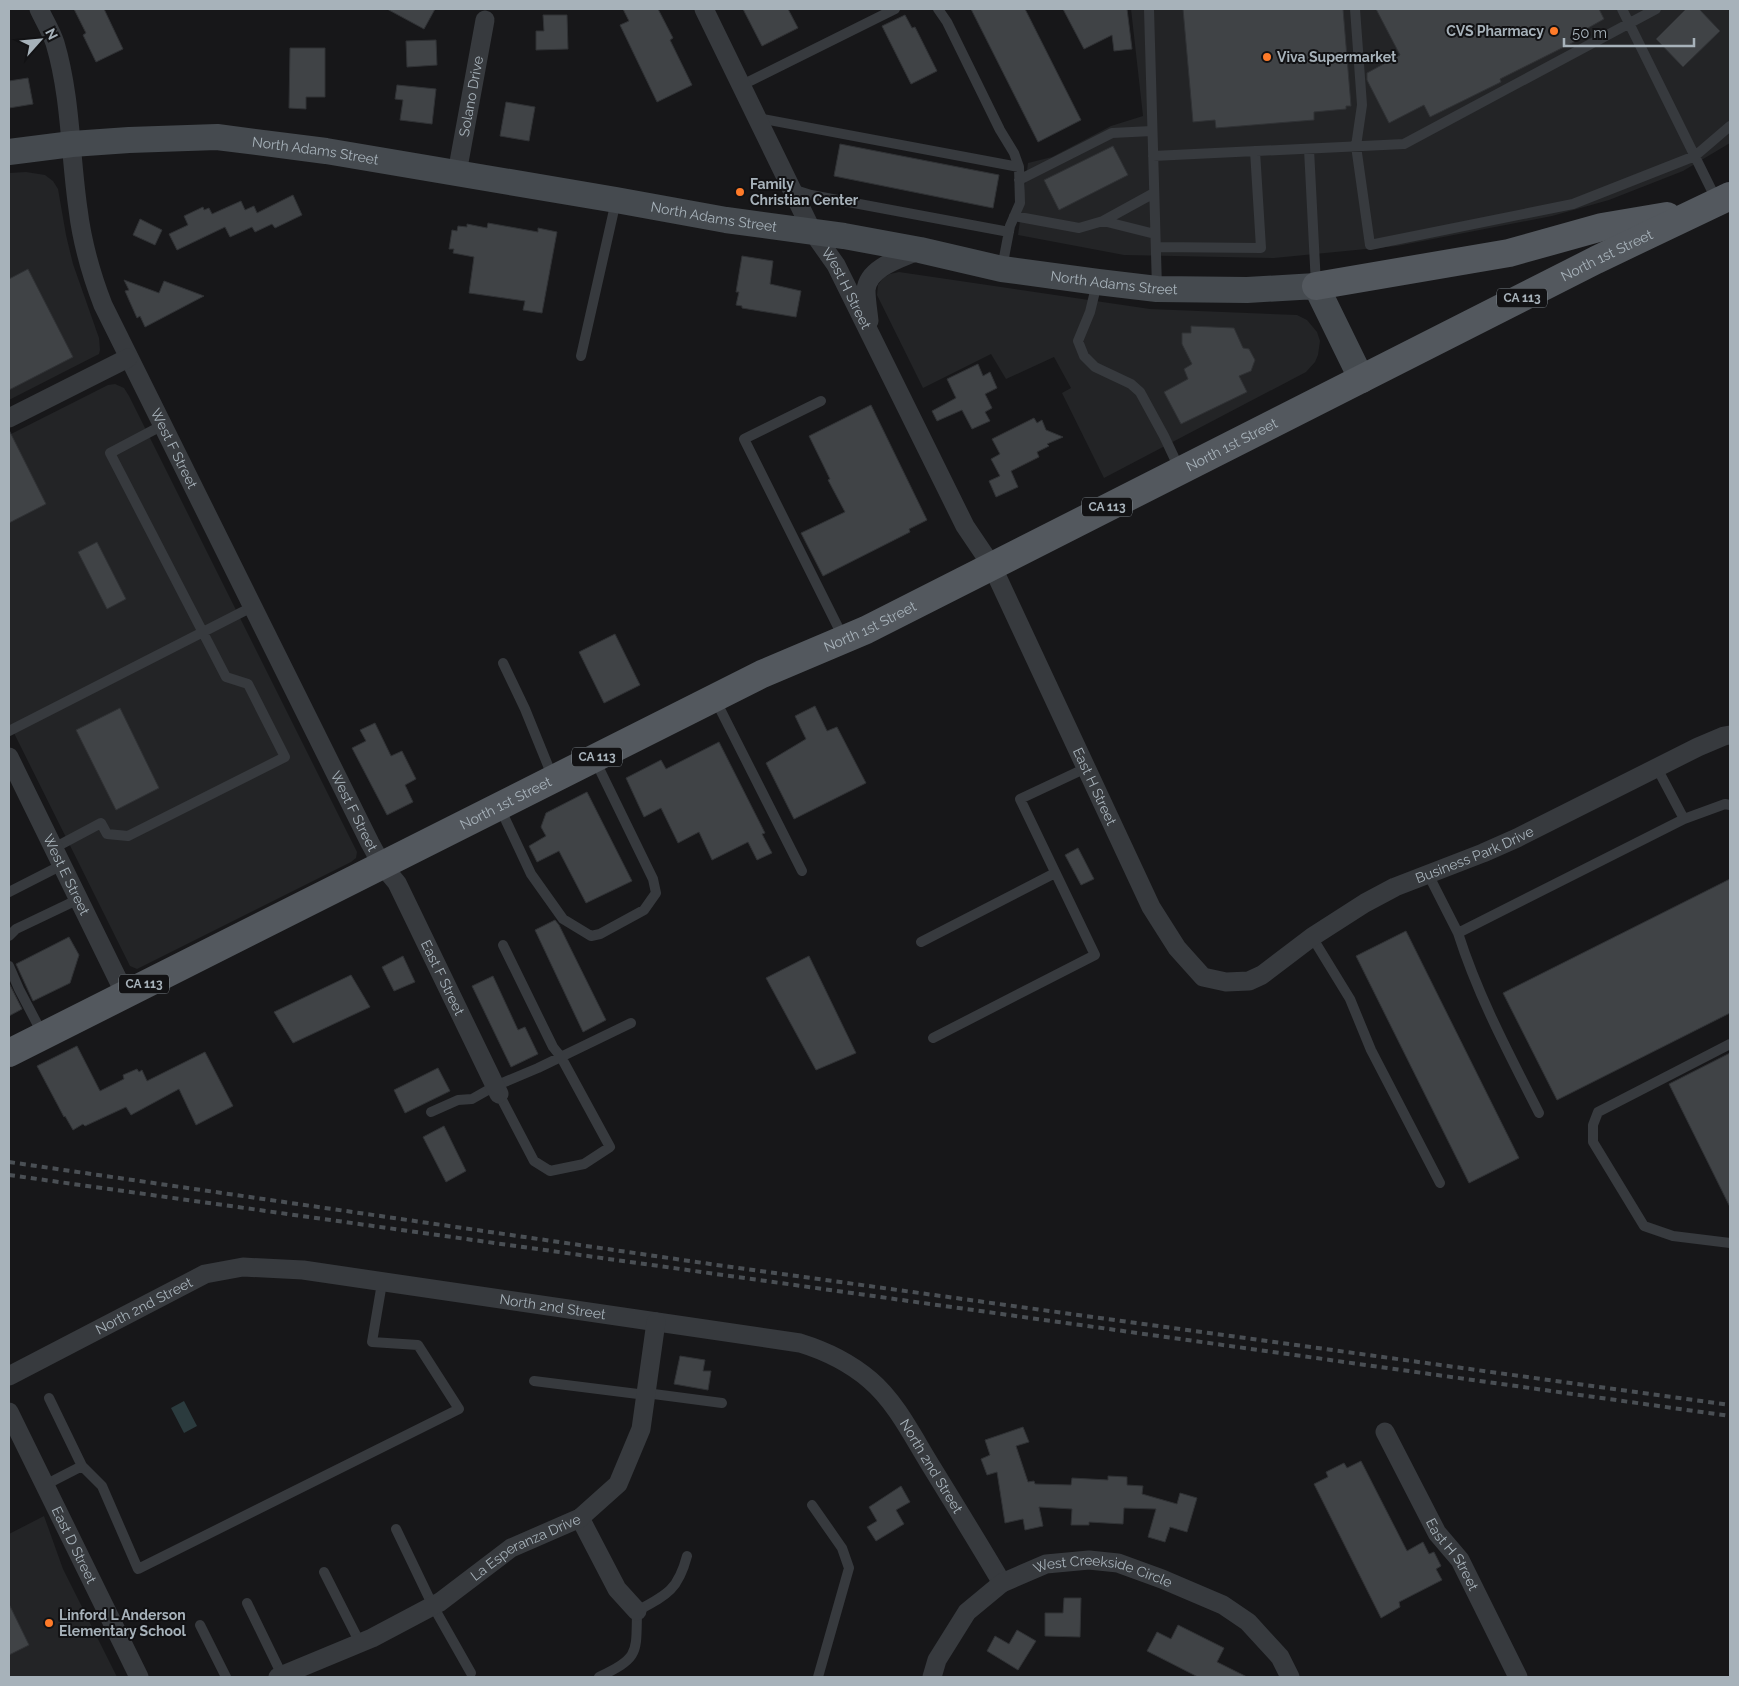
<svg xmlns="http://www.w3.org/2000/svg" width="1739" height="1686" viewBox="0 0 1739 1686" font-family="Raleway,sans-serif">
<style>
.built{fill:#232426}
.water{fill:#2b3b3e}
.building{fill:#404346;stroke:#303235}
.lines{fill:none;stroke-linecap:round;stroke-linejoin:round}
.lane{stroke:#373a3e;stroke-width:10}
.street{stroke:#373a3e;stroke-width:19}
.secondary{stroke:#454a4f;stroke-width:26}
.primary{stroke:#53585e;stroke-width:28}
.rail{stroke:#4a4f54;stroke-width:4;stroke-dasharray:6 5;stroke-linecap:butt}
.poi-dot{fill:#ff7b29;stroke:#121214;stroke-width:2}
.labels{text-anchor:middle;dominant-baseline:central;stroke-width:4;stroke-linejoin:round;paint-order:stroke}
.shield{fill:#121214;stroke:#7a8288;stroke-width:1}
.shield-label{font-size:12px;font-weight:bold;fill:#a7b2ba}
.poi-label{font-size:14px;font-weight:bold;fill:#a7b2ba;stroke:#121214;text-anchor:start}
.street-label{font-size:14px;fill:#a7b2ba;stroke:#121214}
</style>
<rect width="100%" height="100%" fill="#171719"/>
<!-- built -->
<path class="built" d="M1131,9H1730V143L1683,171L1609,200L1552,216L1397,246L1274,258L1124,255L1018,235L1028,163L1052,157L1111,126L1143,116Z
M26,172L45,175L53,181L58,189L66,235L73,264L99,338L100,350L99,354L9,400V173Z
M899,272L1150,309L1297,315L1307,320L1317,332L1320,341L1318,355L1315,362L1306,372L1104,478L1062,393L1071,388L1054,357L1006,379L991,354L923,388L877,295L878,285L883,278L890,274Z
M115,384L124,388L129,396L357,852L356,858L351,862L137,969L130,966L9,723V435L108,385Z
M44,1516L63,1569L117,1677H9V1534Z"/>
<!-- water -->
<path class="water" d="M184,1401L197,1426L184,1433L171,1408Z"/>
<!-- building -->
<path class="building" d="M74,9H104L123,49L96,62L83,35L86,33Z
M387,9H435L424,29Z
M623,9H658L673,38L670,40L692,85L657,102L620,25L629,21Z
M743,9H788L798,28L762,46Z
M971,9H1025L1081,120L1038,142Z
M1063,9H1127L1132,49L1114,51L1112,35L1084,49Z
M1183,9H1343L1351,106H1346V109L1314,112V120L1216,128L1215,120L1193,122Z
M1376,9H1599L1604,19L1588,28L1590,34L1500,79L1501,82L1430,117L1424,105L1389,123L1367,80V73L1400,55Z
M1686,9H1699L1720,31L1683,67L1656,39Z
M543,15H567L568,49L536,50V31H544Z
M905,15L912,28L915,27L937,71L911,84L882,26Z
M436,40L437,65L407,67L406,41Z
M290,48H325V97H306V109L289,108Z
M28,78L33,104L9,108V81Z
M397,85L436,89L432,124L400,120L403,100L395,99Z
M506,102L535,107L529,141L500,136Z
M840,144L999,175L993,208L834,176Z
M1113,146L1128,175L1059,210L1044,180Z
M293,195L302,215L275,228L272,224L255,232L252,227L230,237L225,227L177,250L169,234L188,225L184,216L203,207L204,210L209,208L212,214L241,201L245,210L254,206L257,213Z
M140,219L162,230L155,245L133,235Z
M488,223L538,232V228L557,232L542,313L523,310L525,301L469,293L474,257L453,253L454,249H449L452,230L457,231L458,226L467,227V224L487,228Z
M742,256L773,261L770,284L801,291L796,317L742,308V306L736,305L739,292H736Z
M28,269L73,357L9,390V279Z
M124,280L159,293L164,281L204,296L145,327L140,316L137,318L125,291L129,290Z
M1191,326L1234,328L1243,348L1249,349L1255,360L1251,371L1239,376L1247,392L1181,424L1164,392L1188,379L1184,369L1192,364L1182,344V333H1191Z
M978,364L983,376L990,372L997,388L985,394L992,408L985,412L990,421L972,429L962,410L937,421L932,411L956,398L947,379Z
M871,405L927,520L909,529L910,532L823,576L801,533L845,512L828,480L830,479L809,436Z
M1034,418L1037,423L1042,420L1046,430L1063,437L1047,444L1049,446L1037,452L1039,457L1011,471L1018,487L996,497L989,481L1000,476L991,459L1000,454L992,439Z
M9,430L46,504L9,523Z
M97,542L126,599L107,609L78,552Z
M615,634L640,685L604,703L579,652Z
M815,706L827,731L837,727L866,783L794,819L766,763L806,739L795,716Z
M120,708L159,788L116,810L76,730Z
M375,723L391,756L402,751L416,779L405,785L413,802L387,815L352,748L366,741L360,730Z
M719,742L765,833L762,834L772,853L757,860L748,842L712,860L699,832L678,843L661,808L644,817L626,778L661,760L666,769Z
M587,792L632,881L586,903L559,851L537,862L529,846L546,836L541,827L546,813Z
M1078,848L1094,879L1081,885L1065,855Z
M1730,879V1013L1557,1100L1503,993Z
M555,920L559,925L606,1020L583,1032L535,930Z
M1406,931L1519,1158L1469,1183L1356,956Z
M69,937L79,955L70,983L33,1001L16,964Z
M403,956L415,982L394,991L382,967Z
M809,956L856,1053L816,1070L766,978Z
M351,975L370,1007L293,1043L274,1012Z
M493,976L518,1030L525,1027L538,1054L511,1067L472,986Z
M9,983L22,1009L9,1016Z
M77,1046L100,1091L124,1079L123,1075L137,1069L139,1072L142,1070L147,1081L205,1052L233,1106L196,1125L179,1089L131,1115L126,1107L85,1126L83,1124L73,1130L65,1116L64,1117L37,1066Z
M1730,1053V1207L1669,1084Z
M438,1068L450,1091L405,1113L394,1090Z
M444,1126L466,1171L446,1182L423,1137Z
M680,1356L705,1360L703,1371H711L708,1390L674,1384Z
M1023,1427L1029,1442L1016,1446L1028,1482L1034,1481L1035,1484L1071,1485L1072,1478L1108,1480V1476L1127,1477V1485L1143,1486L1142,1494L1177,1504L1180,1493L1197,1498L1187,1532L1170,1527L1165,1542L1148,1537L1156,1509L1124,1508L1123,1524L1089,1522V1525H1071L1072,1509L1039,1507L1043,1526L1025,1530L1023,1519L1005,1523L997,1472L987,1475L981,1459L990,1455L985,1440Z
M1361,1461L1407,1551L1423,1542L1429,1554L1434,1552L1441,1566L1436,1569L1442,1580L1399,1602L1400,1607L1381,1618L1314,1484L1328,1477L1326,1472L1344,1463L1347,1468Z
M901,1486L910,1502L896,1510L904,1524L876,1541L867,1527L877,1521L869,1507Z
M1064,1598H1081L1080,1637L1045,1636V1613H1063Z
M9,1604L29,1645L9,1655Z
M1178,1625L1224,1648L1217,1662L1247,1677H1198L1147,1651L1157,1632L1171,1639Z
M1017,1630L1036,1641L1018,1670L987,1651L995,1636L1009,1644Z"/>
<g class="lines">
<!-- lane -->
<path class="lane" d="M938,9L947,22L1000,130L1014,153L1019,167L1020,203L1010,226L1002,268
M1149,9L1157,288
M1355,9L1362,105L1356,146L1370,245L1573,204L1695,156L1730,126
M1622,9L1717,201
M742,85L895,9
M758,118L1019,167
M1309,149L1316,285
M1153,156L1404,144L1656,9
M1019,180L1112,133L1152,131
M792,189L811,195L1009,232
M1014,216L1079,228L1103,221L1155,234
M1103,221L1154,193
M1156,247L1261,248L1255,151
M1097,283L1090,312L1078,341L1084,356L1095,367L1131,384L1140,392L1164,436L1180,470
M581,356L616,201
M821,401L744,439L844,639
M503,663L525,709L553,778
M715,699L802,871
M9,731L252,607
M500,808L531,874L563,919L591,936L600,934L644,910L656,893L653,879L595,760
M1684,819L1725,804L1730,805
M54,848L101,823L107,834L128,836L285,757L248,684L226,677L110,453L163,425
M1428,874L1458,933L1684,819L1657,768
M9,892L62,865
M1458,933C1478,996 1509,1054 1539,1113
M9,936L16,929L79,899
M1312,937L1350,999L1371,1050L1440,1183
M921,942L1055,873
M9,966L19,989L43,1035
M933,1038L1095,955L1020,799L1086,768
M1730,1044L1598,1112L1593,1125V1142L1644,1226L1673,1236L1730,1243
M499,1094L534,1161L550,1171L584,1164L610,1147L561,1057L553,1047L503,945
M431,1112L458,1100L472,1099L495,1086L538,1068L631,1023
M534,1381L646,1395
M646,1393L722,1403
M82,1466L102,1486L138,1569L459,1409L418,1345L372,1342L382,1283
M45,1485L82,1466L49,1398
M812,1505L842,1548L849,1568L818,1677
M396,1529L433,1606L471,1673
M324,1572L360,1643
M247,1603L282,1675
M200,1625L226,1677
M599,1677C640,1657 636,1654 637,1611C667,1595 678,1590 687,1556"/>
<!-- street -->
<g class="street">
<path id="s1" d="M39,9C44,20 51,31 55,43C71,97 70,154 78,209C82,242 91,274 103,305L370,843L382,865L397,883L499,1094"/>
<path id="s2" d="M704,9L812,231L836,265L965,526L992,566L1151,907L1177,948L1203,977L1226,982L1249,981L1262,975L1312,937L1365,903L1395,887L1483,853L1517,838L1698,747L1724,736L1730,735"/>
<path id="s3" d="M457,173L485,20"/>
<path d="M869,321C868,311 866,300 866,290C868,267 902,258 920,250"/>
<path d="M9,418L128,358"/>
<path id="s4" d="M9,757L125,994"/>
<path id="s5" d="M9,1376L205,1274L243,1267L303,1270L800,1343C826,1351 849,1362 870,1380C896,1402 913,1437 931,1466C955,1505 979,1544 1002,1583"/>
<path id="s6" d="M9,1412L139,1677"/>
<path id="s7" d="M1385,1432L1437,1533L1460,1560L1518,1677"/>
<path d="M580,1518L617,1589L637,1611"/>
<path id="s8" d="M278,1677L372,1638L440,1602L511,1548L580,1518L618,1484L641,1429L656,1322"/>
<path id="s9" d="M932,1677L937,1660L967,1612L1002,1583L1046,1564L1089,1560L1118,1563L1162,1579L1223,1605L1248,1622L1280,1657L1290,1677"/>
</g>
<!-- secondary -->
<path class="secondary" id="s10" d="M9,152L72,144L129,140L217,137L326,151L616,200L726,220L844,236L920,250L1002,269L1098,282L1157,289L1247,290L1316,286L1362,380"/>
<!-- primary -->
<g class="primary">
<path d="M1316,286L1509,253L1602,227L1667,216"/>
<path id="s11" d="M9,1053L762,674L866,630L1596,260L1730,196"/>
</g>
<!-- rail -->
<path class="rail" d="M9,1162L724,1266L1730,1405
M9,1175L1730,1416"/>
</g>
<!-- markers -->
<g class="poi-dot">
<circle cx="1554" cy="31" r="5"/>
<circle cx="1267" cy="57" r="5"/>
<circle cx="740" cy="192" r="5"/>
<circle cx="49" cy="1623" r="5"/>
</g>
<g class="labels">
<!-- shield labels -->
<g class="shield">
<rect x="1497" y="288.5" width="50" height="19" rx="4"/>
<rect x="1082" y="497.5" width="50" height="19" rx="4"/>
<rect x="572" y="747.5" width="50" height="19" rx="4"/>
<rect x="119" y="974.5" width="50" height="19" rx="4"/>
</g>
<g class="shield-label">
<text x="1522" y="298">CA 113</text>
<text x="1107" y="507">CA 113</text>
<text x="597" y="757">CA 113</text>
<text x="144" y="984">CA 113</text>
</g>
<!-- poi labels -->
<g class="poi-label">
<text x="1544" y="31" text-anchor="end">CVS Pharmacy</text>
<text x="1277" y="57">Viva Supermarket</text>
<text x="750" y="184">Family<tspan x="750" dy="16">Christian Center</tspan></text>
<text x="59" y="1615">Linford L Anderson<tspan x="59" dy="16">Elementary School</tspan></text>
</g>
<!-- street labels -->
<g class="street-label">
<text stroke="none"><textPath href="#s3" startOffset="78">Solano Drive</textPath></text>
<text stroke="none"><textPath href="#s10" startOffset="308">North Adams Street</textPath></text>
<text stroke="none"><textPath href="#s10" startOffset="712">North Adams Street</textPath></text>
<text stroke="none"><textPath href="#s11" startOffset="1786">North 1st Street</textPath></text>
<text stroke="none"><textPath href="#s10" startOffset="1118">North Adams Street</textPath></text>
<text stroke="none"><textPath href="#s2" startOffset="314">West H Street</textPath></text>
<text stroke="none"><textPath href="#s11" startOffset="1366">North 1st Street</textPath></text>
<text stroke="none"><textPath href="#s1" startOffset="465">West F Street</textPath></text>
<text stroke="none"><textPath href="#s11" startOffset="961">North 1st Street</textPath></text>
<text stroke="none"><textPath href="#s2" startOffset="871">East H Street</textPath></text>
<text stroke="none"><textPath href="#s11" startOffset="556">North 1st Street</textPath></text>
<text stroke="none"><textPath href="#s1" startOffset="870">West F Street</textPath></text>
<text stroke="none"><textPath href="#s2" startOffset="1398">Business Park Drive</textPath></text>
<text stroke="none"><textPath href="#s4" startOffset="131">West E Street</textPath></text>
<text stroke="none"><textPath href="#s1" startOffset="1059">East F Street</textPath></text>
<text stroke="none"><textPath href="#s5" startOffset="152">North 2nd Street</textPath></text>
<text stroke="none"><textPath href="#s5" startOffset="572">North 2nd Street</textPath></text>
<text stroke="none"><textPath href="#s5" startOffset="1008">North 2nd Street</textPath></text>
<text stroke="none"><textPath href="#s6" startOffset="148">East D Street</textPath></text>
<text stroke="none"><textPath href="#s8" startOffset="281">La Esperanza Drive</textPath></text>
<text stroke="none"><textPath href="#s7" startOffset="140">East H Street</textPath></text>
<text stroke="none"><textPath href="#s9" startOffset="226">West Creekside Circle</textPath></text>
</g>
</g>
<!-- border -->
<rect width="1739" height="1686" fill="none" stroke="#a7b2ba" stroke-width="20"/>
<!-- north arrow -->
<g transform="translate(40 40) rotate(63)" stroke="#121214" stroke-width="4" paint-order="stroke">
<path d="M0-4L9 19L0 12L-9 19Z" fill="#a7b2ba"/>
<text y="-8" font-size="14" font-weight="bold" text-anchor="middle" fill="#a7b2ba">N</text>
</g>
<!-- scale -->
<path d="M1564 38v8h130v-8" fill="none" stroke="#a7b2ba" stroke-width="2.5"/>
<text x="1572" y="38" font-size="15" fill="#a7b2ba" stroke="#121214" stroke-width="4" paint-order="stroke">50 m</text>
</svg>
